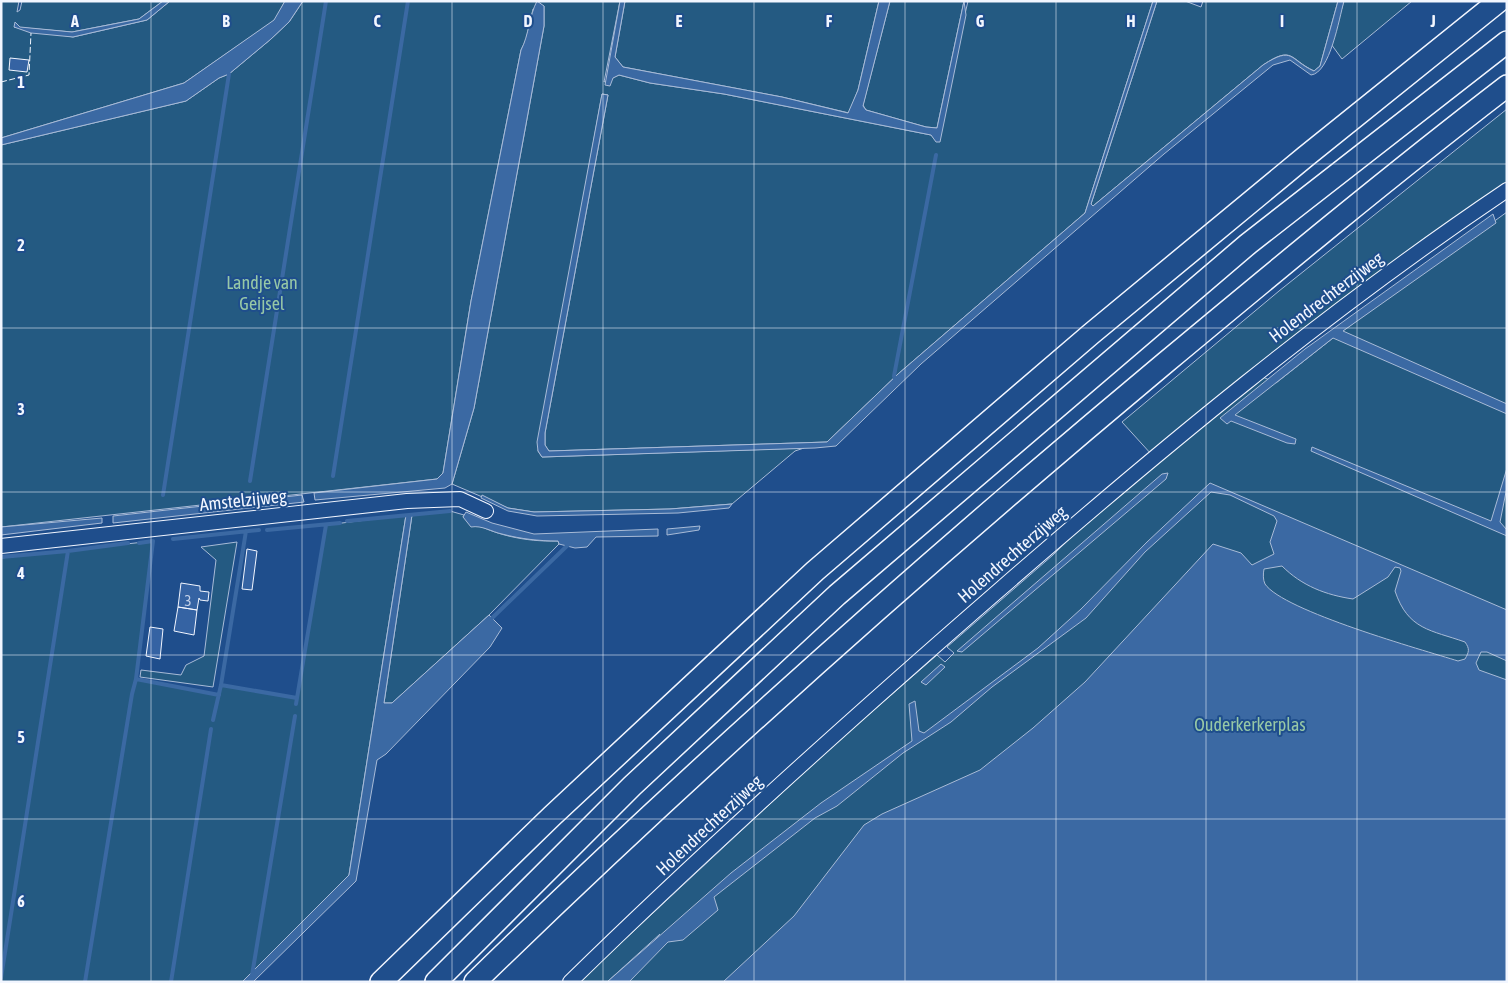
<svg xmlns="http://www.w3.org/2000/svg" width="1508" height="983" viewBox="0 0 1508 983" font-family="'Asap Condensed',sans-serif">
<style>
.green{fill:#245a82;stroke:#a8bbd7}
.water{fill:#3b69a3;stroke:#a8bbd7;fill-rule:evenodd}
.lines{fill:none;stroke-linecap:round;stroke-linejoin:round}
.stream{stroke:#3b69a3;stroke-width:4}
.building{fill:#3563a3;stroke:#f2f6ff}
.minor-casing{stroke:#f2f6ff;stroke-width:16}
.highway-casing{stroke:#f2f6ff;stroke-width:24}
.minor{stroke:#1f4e8c;stroke-width:14}
.highway{stroke:#1f4e8c;stroke-width:21}
.fence{stroke:#f2f6ff;stroke-width:1;stroke-dasharray:6 2.5;stroke-linecap:butt}
.grid{fill:none;stroke:#f2f6ff;stroke-width:1;stroke-opacity:0.55}
.labels{text-anchor:middle;dominant-baseline:central;stroke-width:4;stroke-linejoin:round;paint-order:stroke}
.number-label{font-size:15px;fill:#c3d1e8}
.park-label{font-size:18px;fill:#97c8a6;stroke:#1f4e8c}
.street-label{font-size:18px;fill:#f2f6ff;stroke:#1f4e8c}
.grid-label{font-size:16px;text-anchor:middle;font-weight:bold;fill:#f2f6ff;stroke:#1f4e8c;stroke-width:4;stroke-linejoin:round;paint-order:stroke}
</style>
<rect width="100%" height="100%" fill="#1f4e8c"/>
<!-- green -->
<path class="green" d="M1,1H19L17,12L20,10L22,1H163L139,19L72,32L14,27L73,37L147,20L170,1H285L275,20L184,83L1,138Z
M303,1H620L604,82L619,75L650,83L724,94L931,135L936,141L968,1H1153L1085,213L898,374L827,442L549,451L545,445V433L608,95L602,94L538,451L542,457L804,448L795,451L732,504L670,509L534,512L508,508L452,484L474,408L544,26V6L533,9L526,40L521,50L471,301L443,473L437,479L1,527V145L186,101L219,78L229,74L271,39L289,22Z
M625,1H879L858,90L849,113L782,97L623,67L615,57Z
M890,1H964L937,128L926,127L866,110L863,105Z
M1157,1H1185L1201,7L1203,1H1338L1320,66L1314,71C1289,59 1293,45 1263,65L1093,206L1091,204Z
M1344,1H1412L1342,59L1331,44Z
M1507,109V186L1254,373L1276,383L1333,338L1507,212V982H620L660,934L607,982H579L829,749L937,655L945,662L954,653L947,647L1053,555L1163,447L1152,455L1122,422L1279,291Z
M450,511L464,515L463,517C492,535 525,542 558,541L559,544L489,615L392,703H384L412,515Z
M406,515L349,875L242,982H1V558L153,541L136,679L218,695L221,685L297,698L326,525Z
M237,542L213,687L140,677L141,670L181,675L186,665L204,656L216,560L201,547Z"/>
<!-- water -->
<path class="water" d="M163,1H170L147,20L73,37L31,33L14,27L15,22L20,27L72,32L139,19Z
M285,1H303L289,22L271,39L229,74L219,78L186,101L1,145V138L184,83L274,20Z
M537,1L544,6V26L474,408L452,484L445,488L315,500L314,493L437,479L443,473L471,301L521,50C529,35 529,16 537,1Z
M620,1H625L615,57L623,67L782,97L848,113L858,90L879,1H890L863,106L866,110L926,127L937,128L964,1L966,15L940,142H936L931,135L724,94L650,83L619,75L613,78L610,86L605,85Z
M1153,1H1157L1091,204L1093,206L1263,65C1294,45 1289,60 1314,71L1320,66L1338,1H1344C1339,19 1330,73 1311,75L1290,60L1273,65L1164,154L921,364L836,446L815,448L542,457L538,451L537,442L602,94L608,95L545,433V445L549,451L827,442L898,374L1085,213Z
M1493,214L1496,223L1343,331L1507,404V414L1333,338L1235,415L1296,439L1295,444L1287,443L1231,421L1227,424L1220,418L1305,349Z
M1312,447L1491,521L1507,468V487L1500,522L1507,530V536L1311,451Z
M1168,473L1166,479L962,652L957,651L1162,474Z
M1210,483L1507,610V661L1487,652H1481L1476,663L1479,670L1507,680V982H723L794,916L864,825L882,814L980,770L1033,728L1085,682L1213,544L1241,553L1252,565L1274,554L1270,542L1277,521L1274,516L1230,495L1211,492L1145,552L1086,618L992,687L951,722L903,753L837,806L815,818L714,897L718,910L683,940L668,942L629,982H607L731,873L821,803L912,741L909,704L915,701L919,731L924,733L1038,648L1081,609L1147,542ZM1282,566C1302,586 1326,595 1353,599L1388,577L1395,567L1400,568L1401,571L1395,591C1408,630 1431,630 1465,642C1470,649 1469,652 1465,659L1458,661C1423,650 1283,611 1265,584C1263,580 1263,574 1264,569Z
M302,495L304,502L113,523V516Z
M482,495L508,508L534,512L670,509L732,504L729,508L678,513L537,516L508,511L481,498Z
M466,512L492,523L534,534L658,529V536L596,537L587,547L575,548L559,544L558,541C539,541 521,539 502,534C492,532 482,525 471,527L463,517Z
M406,515H412L384,703H392L489,615L502,628L490,647L386,754L377,760L356,881L253,982H242L349,875Z
M102,518V523L1,535V527Z
M700,526L699,530L667,535V529Z
M941,664L945,667L926,685L921,682Z"/>
<g class="lines">
<!-- stream -->
<path class="stream" d="M896,381L894,376L936,155
M333,476L408,1
M250,481L326,1
M163,495L229,74
M347,521L450,511
M267,530L340,523
M173,539L259,530
M68,551L128,543
M1,557L68,551L1,978
M489,621L570,543
M136,679L219,695
M221,685L297,698
M296,704L326,525
M213,720L221,685L246,531
M252,975L295,716
M85,982L132,694L136,679L153,541L139,543
M171,982L211,729"/>
</g>
<!-- building -->
<path class="building" d="M10,58L29,60L27,72L9,70Z
M247,549L257,551L252,590L242,589Z
M181,583L200,586V591L209,592L208,601L200,600L199,598L197,610L178,607Z
M178,607L197,610L194,635L174,631Z
M150,627L163,629L160,659L146,656Z"/>
<g class="lines">
<!-- minor casing -->
<g class="minor-casing">
<path id="minor" d="M1,546L407,501L460,499L486,511
M570,982C708,847 852,718 998,591C1161,449 1327,311 1507,190"/>
</g>
<!-- highway casing -->
<g class="highway-casing">
<path id="highway" d="M381,982L552,816L815,571L1091,334L1305,157L1499,1
M436,982L632,786L837,595L1248,244L1507,42
M475,982C697,766 928,561 1165,363C1278,269 1391,175 1507,86"/>
</g>
<!-- minor -->
<use href="#minor" class="minor"/>
<!-- highway -->
<use href="#highway" class="highway"/>
<!-- fence -->
<path class="fence" d="M1,82L29,75L31,33"/>
</g>
<!-- grid -->
<path class="grid" d="M151,1V982M302,1V982M452,1V982M603,1V982M754,1V982M905,1V982M1056,1V982M1206,1V982M1357,1V982M1,164H1507M1,328H1507M1,492H1507M1,655H1507M1,819H1507"/>
<g class="labels">
<!-- number labels -->
<g class="number-label">
<text x="188" y="600">3</text>
</g>
<!-- park labels -->
<g class="park-label">
<text x="262" y="282">Landje van<tspan x="262" dy="21">Geijsel</tspan></text>
<text x="1250" y="724">Ouderkerkerplas</text>
</g>
<!-- street labels -->
<g class="street-label">
<text transform="translate(1326 297) rotate(-37)">Holendrechterzijweg</text>
<text transform="translate(243 500) rotate(-6)">Amstelzijweg</text>
<text transform="translate(1012 554) rotate(-41)">Holendrechterzijweg</text>
<text transform="translate(709 825) rotate(-43)">Holendrechterzijweg</text>
</g>
</g>
<g class="grid-label">
<text x="75" y="27">A</text>
<text x="226" y="27">B</text>
<text x="377" y="27">C</text>
<text x="528" y="27">D</text>
<text x="679" y="27">E</text>
<text x="829" y="27">F</text>
<text x="980" y="27">G</text>
<text x="1131" y="27">H</text>
<text x="1282" y="27">I</text>
<text x="1433" y="27">J</text>
<text x="21" y="88">1</text>
<text x="21" y="251">2</text>
<text x="21" y="415">3</text>
<text x="21" y="579">4</text>
<text x="21" y="743">5</text>
<text x="21" y="907">6</text>
</g>
<!-- border -->
<rect width="1508" height="983" fill="none" stroke="#f2f6ff" stroke-width="5"/>
</svg>
